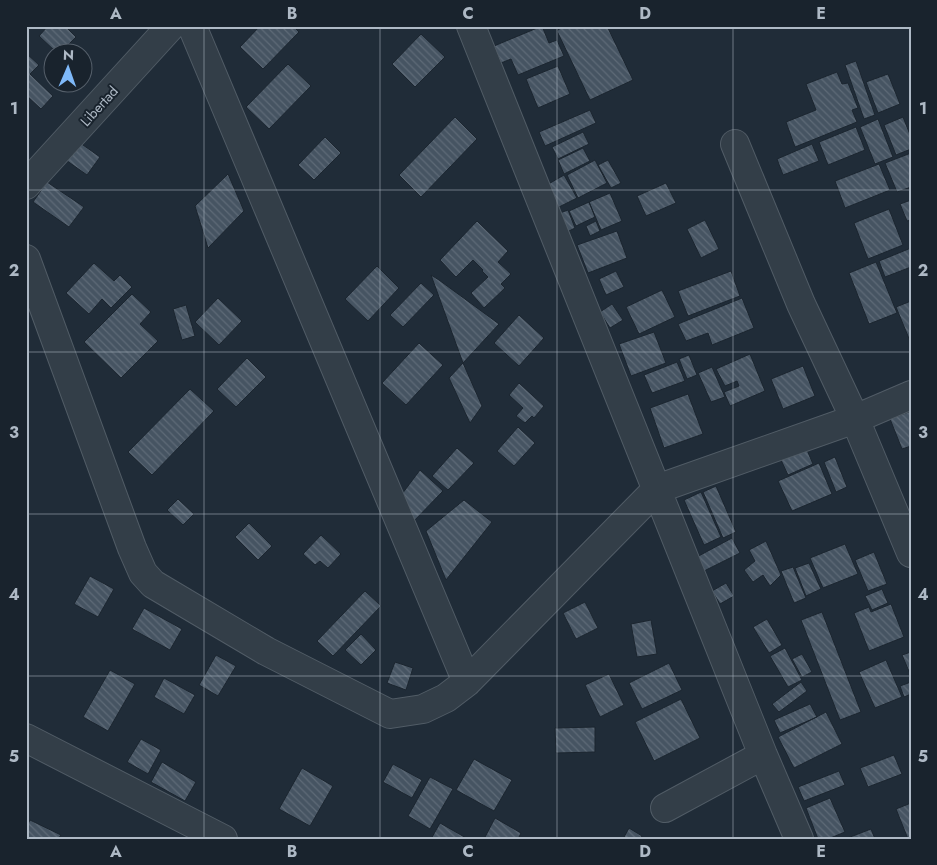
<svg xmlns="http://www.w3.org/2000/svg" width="937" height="865" viewBox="0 0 937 865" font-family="Jost,sans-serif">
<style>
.building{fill:url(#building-back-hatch);stroke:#1b252f}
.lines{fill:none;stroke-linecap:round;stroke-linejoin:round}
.minor-casing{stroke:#515c66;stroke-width:30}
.minor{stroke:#333e48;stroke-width:28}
.grid{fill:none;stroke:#aeb9c5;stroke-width:1;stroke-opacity:0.55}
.labels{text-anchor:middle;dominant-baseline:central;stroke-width:4;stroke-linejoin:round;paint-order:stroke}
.street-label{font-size:14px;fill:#aeb9c5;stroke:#19232d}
.neatline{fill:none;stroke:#aeb9c5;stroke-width:2}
.grid-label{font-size:16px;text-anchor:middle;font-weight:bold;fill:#aeb9c5}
</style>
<defs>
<pattern id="building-back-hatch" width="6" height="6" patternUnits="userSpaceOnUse" patternTransform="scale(1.25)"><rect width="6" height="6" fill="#465462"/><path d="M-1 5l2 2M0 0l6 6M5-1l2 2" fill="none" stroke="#5e6a77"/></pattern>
</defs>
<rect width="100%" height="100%" fill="#202c38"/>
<!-- building -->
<path class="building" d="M48,26H65L76,37L61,52H56L39,36Z
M260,26H293L299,32L263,69L240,47Z
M542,26L549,43L557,40L564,56L518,75L511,59L501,63L494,46Z
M563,26H607L633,80L590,100L557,31Z
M421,34L445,57L415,87L392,64Z
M26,53L39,65L30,74L53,96L41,109L26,95Z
M856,61L875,115L864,119L845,65Z
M288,64L311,86L269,129L246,107Z
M558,66L570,94L538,108L526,79Z
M837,72L842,84L848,83L858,108L852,110L857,122L795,147L786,122L816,110L806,84Z
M888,74L900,104L878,113L866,82Z
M590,110L596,123L545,146L539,132Z
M455,117L477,139L421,197L399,175Z
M903,117L911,137V149L896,155L884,125Z
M878,119L893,157L875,164L860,127Z
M856,127L865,150L828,165L819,142Z
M583,132L589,144L558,159L552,147Z
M325,137L341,153L314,180L298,165Z
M76,140L100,157L87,175L63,158Z
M812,144L819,161L783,175L777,159Z
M583,148L590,161L564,174L558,160Z
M911,153V187L897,192L885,163Z
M595,160L607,183L578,198L567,175Z
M608,160L621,183L611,188L598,165Z
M879,164L890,190L845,208L835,181Z
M228,174L244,211L208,248L195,206Z
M564,175L577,198L557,208L545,186Z
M47,182L84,207L69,227L33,202Z
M666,183L676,203L646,216L637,196Z
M610,193L622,221L601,230L589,202Z
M911,200V220L907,221L900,204Z
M589,202L595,217L576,226L569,211Z
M889,209L903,245L868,259L854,223Z
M568,210L575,228L565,233L557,214Z
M705,220L719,249L701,258L687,229Z
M477,221L508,251L498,262L511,274L501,284L505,288L484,308L471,293L488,277L482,271L483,270L473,260L456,277L440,260Z
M596,221L600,231L590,236L586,226Z
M617,231L627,258L588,273L577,245Z
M911,248V267L885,277L879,261Z
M876,262L897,313L869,324L849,273Z
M94,263L114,281L120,275L132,287L111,308L102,299L89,314L66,293Z
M377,266L399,288L368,321L345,299Z
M616,271L624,287L606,295L599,279Z
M731,271L740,296L688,316L678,291Z
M431,275L439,280L499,324L463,363Z
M421,283L434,295L403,327L390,315Z
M662,290L675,317L639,334L626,307Z
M132,294L151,312L140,324L158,341L121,378L84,342Z
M218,298L242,321L219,345L195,322Z
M742,298L754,328L712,345L708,333L686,341L678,324Z
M911,301V341H910L896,307Z
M612,304L623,320L610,328L600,312Z
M186,305L195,336L182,340L173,309Z
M519,315L544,338L519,366L494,343Z
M654,332L666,363L631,376L619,344Z
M419,343L443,365L406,405L382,383Z
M750,354L765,391L730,406L724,392L739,386L737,381L725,386L716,369Z
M689,355L697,375L687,379L679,359Z
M247,358L266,377L236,407L217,389Z
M677,362L685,381L652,393L644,375Z
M463,363L482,406L470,423L449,378Z
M803,366L815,396L783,409L771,379Z
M712,367L725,397L711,402L698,373Z
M519,383L544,406L534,418L532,416L525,423L516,416L523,408L509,395Z
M190,389L214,411L152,475L128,452Z
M688,394L703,434L664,448L650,408Z
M911,411V446L902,449L890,419Z
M518,427L535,443L514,466L497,451Z
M457,448L474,463L448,490L432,476Z
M807,450L813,464L788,475L781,460Z
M835,457L847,487L836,492L824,462Z
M819,463L832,494L792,511L778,481Z
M420,470L443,491L411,524L399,498Z
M716,486L736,532L723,538L703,492Z
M701,492L721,537L704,545L684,500Z
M178,499L194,514L183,525L167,510Z
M464,500L492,522L446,580L426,531Z
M249,523L272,546L258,560L235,537Z
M321,535L341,554L328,568L320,561L315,565L303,554Z
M732,538L740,553L700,573L693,559Z
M766,541L781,575L770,586L763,575L753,582L744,570L755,561L749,550Z
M845,544L858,574L823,588L810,558Z
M874,552L887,584L868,591L855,560Z
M809,563L821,589L806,596L795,568Z
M793,567L806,598L794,603L781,571Z
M90,576L114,589L98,617L74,604Z
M726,583L734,596L720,604L712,591Z
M882,589L888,603L872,610L865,596Z
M365,591L381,606L333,656L317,641Z
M585,602L598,628L576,639L563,613Z
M891,604L904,637L869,651L854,613L869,607L871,612Z
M144,608L182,629L170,650L132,629Z
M822,612L861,712L840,720L801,620Z
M767,619L782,645L769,653L753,627Z
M651,620L657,654L637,657L631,624Z
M361,634L376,650L361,665L345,650Z
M785,648L802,680L788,687L770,656Z
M911,652V676L902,655Z
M802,654L812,672L802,677L792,659Z
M216,655L236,666L218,696L199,685Z
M886,660L902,697L875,708L859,672Z
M395,662L413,668L406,690L387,683Z
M669,663L682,690L642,709L629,683Z
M110,670L135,684L108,731L83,717Z
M609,674L624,705L600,717L585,685Z
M164,678L195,695L184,714L154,697Z
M801,682L807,691L779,712L772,704Z
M911,682V694L904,697L900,686Z
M681,699L700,738L654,761L635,722Z
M810,704L817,717L780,733L774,720Z
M826,712L842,744L794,768L778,737Z
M595,727V752L556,753L555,728Z
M141,739L161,750L148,774L127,762Z
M894,755L902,774L868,787L860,768Z
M474,759L512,780L494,811L456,790Z
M162,762L196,782L185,801L151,782Z
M393,764L422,780L412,798L383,782Z
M302,768L333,786L310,826L279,809Z
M839,771L845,785L804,801L798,787Z
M430,777L453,789L430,829L408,816Z
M830,798L845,832L828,839H818L806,808Z
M911,803V839H908L896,809Z
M495,818L521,833L518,839H484Z
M30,820L61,835L58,839H26V827Z
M440,823L468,839H431Z
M629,828L642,836L640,839H623Z
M871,829L875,839H845Z"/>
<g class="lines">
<!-- minor casing -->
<g class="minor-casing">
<path id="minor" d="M192,26L467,682
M471,26L763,755L799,839
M735,144L801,304L855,419L911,553
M26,185L171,26
M26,259L132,548L143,573L153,584L266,651L390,714L423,709L446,698L467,682L657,489L855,419L911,395
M26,738L223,839
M665,808L763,755"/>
</g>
<!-- minor -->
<use href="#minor" class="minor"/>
</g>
<!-- grid -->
<path class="grid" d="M204,26V839M380,26V839M557,26V839M733,26V839M26,190H911M26,352H911M26,514H911M26,676H911"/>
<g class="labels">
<!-- street labels -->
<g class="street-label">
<text transform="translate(99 106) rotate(-48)">Libertad</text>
</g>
</g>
<!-- border -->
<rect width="937" height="865" fill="none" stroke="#19232d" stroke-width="55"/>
<!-- north arrow -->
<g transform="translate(68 68) rotate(2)"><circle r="24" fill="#19232d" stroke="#555f6a"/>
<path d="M0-4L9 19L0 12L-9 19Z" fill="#7fb9f9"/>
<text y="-8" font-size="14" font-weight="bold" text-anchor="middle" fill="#aeb9c5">N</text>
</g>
<rect x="28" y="28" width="882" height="810" class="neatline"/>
<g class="grid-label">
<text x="116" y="19">A</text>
<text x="292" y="19">B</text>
<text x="468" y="19">C</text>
<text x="645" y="19">D</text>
<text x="821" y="19">E</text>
<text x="14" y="114">1</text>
<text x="923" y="114">1</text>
<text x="14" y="276">2</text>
<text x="923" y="276">2</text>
<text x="14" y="438">3</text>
<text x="923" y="438">3</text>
<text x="14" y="600">4</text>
<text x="923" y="600">4</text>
<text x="14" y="762">5</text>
<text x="923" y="762">5</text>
<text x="116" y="857">A</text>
<text x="292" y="857">B</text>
<text x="468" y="857">C</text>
<text x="645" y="857">D</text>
<text x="821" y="857">E</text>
</g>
</svg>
